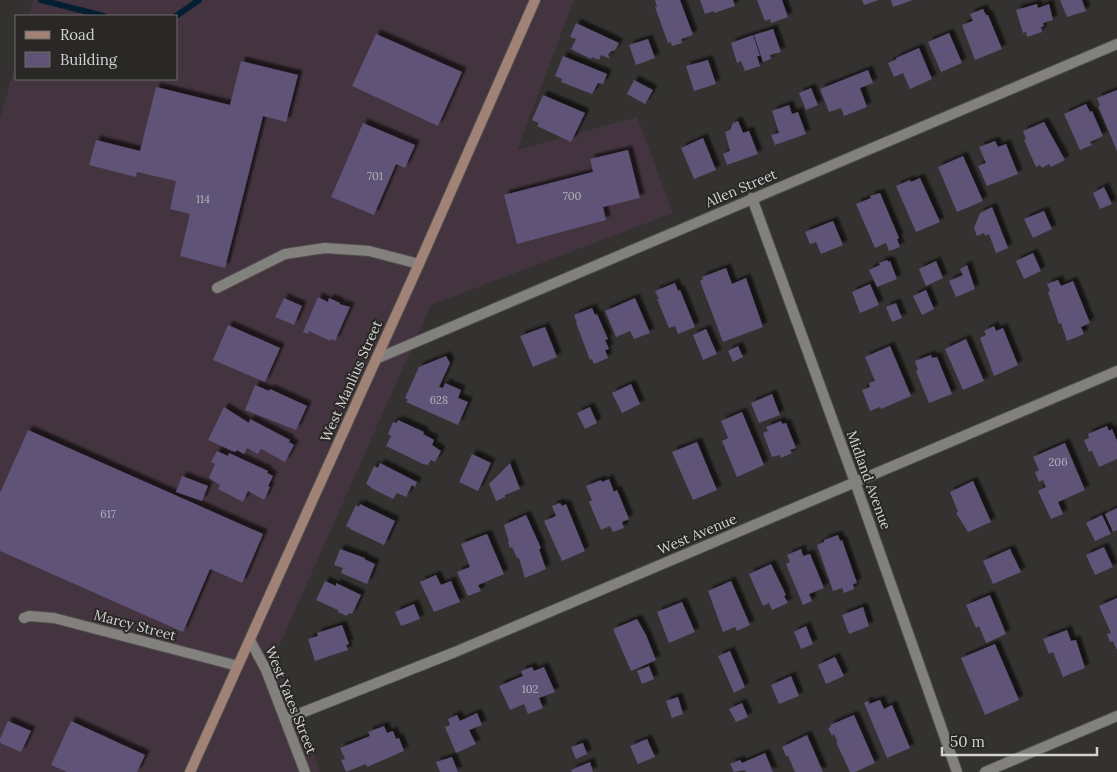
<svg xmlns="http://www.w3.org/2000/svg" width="1117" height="772" viewBox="0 0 1117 772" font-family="Lora,serif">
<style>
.commercial{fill:#44343f}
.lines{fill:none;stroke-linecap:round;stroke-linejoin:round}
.stream{stroke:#031f31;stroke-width:6}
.building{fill:#5f5277;filter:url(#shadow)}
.minor-casing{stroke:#4f4e4c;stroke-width:12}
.secondary-casing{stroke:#4f4e4c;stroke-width:12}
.minor{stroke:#82817e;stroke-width:10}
.secondary{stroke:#a08276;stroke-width:10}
.labels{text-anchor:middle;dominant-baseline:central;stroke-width:4;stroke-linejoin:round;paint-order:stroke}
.number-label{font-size:11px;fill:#b6b2ba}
.street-label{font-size:14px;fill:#d3d2d1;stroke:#292826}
</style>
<defs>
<filter id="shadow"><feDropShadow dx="4.5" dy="-4.5" stdDeviation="1" flood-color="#0009"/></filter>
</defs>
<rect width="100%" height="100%" fill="#333230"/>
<!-- commercial -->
<path class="commercial" d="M33,0H574L517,150L637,117L673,213L431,305L276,653L320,772H0V120L16,61V79H176V16H29Z"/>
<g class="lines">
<!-- stream -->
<path class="stream" d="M41,0L104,16
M176,16L199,0"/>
</g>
<!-- building -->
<path class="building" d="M655,0H680L693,35L681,39L682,43L672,46L671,42L668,43L655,7H657Z
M700,0H733L735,6L714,13V11L705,14Z
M757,0H782L788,17L771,23L770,19L765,21Z
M862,0H879L864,5Z
M891,0H913L893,7Z
M1060,0H1082L1086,11L1067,17Z
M1037,4L1038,8L1049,4L1053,20L1043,23L1044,26L1041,27L1042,32L1027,37L1026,32L1023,33L1016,10Z
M983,9L986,15H988L1002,49L975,60L962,25L973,21L970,14Z
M576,23L619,43L615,50L610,52L608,55L610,59L601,55L599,60L592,57L591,59L571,49L576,39L570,37Z
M773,29L781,52L770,55L771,59L763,62L754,35Z
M949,33L962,63L941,72L928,42Z
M376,34L462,72L438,126L352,86Z
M753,35L760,56H757L760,66L745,71L741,61L737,63L731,43Z
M648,39L655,58L636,65L629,45Z
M919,48L932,79L910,89L903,73L894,77L888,63L897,59L896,58Z
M563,56L607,74L603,84L598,83L592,94L561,82L562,79L555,76Z
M708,60L716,84L694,91L686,66Z
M241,61L298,75L286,122L263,116L225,268L180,256L190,214L170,209L176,181L137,172L136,177L89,165L96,140L140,151L156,87L230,105Z
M868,70L873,83L860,88L867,107L844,116L841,108L829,112L820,89Z
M634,80L653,90L645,104L627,94Z
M811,88L818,105L806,110L799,93Z
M1117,90V151L1098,106H1100L1097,98Z
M543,95L585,113L571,142L537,126L539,123L532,120Z
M1086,104L1090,112L1092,111L1103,136L1090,142L1092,145L1080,150L1064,114Z
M789,105L792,114L798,112L806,134L775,145L771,135L779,133L772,111Z
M738,121L743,133L749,131L758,154L727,165L723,154L730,151L725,132L730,130L733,123Z
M1044,122L1065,160L1051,167L1049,164L1042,168L1040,165L1036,167L1024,140L1026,139L1023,131Z
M363,123L415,145L405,168L396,164L374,215L331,197Z
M703,138L716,170L694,179L681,148Z
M995,141L998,147L1006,144L1018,174L987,186L978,166L986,163L979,147Z
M628,150L640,198L603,207L606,220L517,244L504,195L593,172L590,159Z
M963,156L983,201L957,212L938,167Z
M920,178L940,222L916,232L896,186L910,180L911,182Z
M1104,187L1112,204L1100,209L1093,193Z
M880,193L899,238L897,239L900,247L889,251L886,243L875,248L856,204L871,198L870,196Z
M992,207L1008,248L996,253L989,234L985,236L984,233L977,236L974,228L980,213Z
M1044,211L1052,229L1033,238L1024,219Z
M833,221L843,245L821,254L816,242L810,244L805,232Z
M1033,253L1041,271L1024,279L1016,261Z
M887,260L888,262L890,261L897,279L877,287L869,270L880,265L879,263Z
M936,261L943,278L926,286L919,269Z
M967,265L975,289L956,297L949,281L963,275L960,269Z
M726,268L732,284L746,278L763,327L723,342L700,281L703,279L702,277Z
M1058,280L1061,286L1073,281L1090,323L1081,327L1084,334L1067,341L1061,323L1059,324L1048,292L1050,291L1047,284Z
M675,283L678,291L680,290L695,327L678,334L675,326L669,328L657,299H659L655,291Z
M870,284L879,305L860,313L852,292Z
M926,290L934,309L922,315L913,296Z
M318,297L328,302L329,298L340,303L339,304L350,307L335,341L331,339L330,341L309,331L308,334L303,332Z
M284,298L302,306L294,325L275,317Z
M635,298L650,333L634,339L630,331L616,337L605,311Z
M896,303L902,318L892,322L886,307Z
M592,308L595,315L597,314L608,339L605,340L609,349L605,350L608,358L594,364L592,359L590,360L576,323H577L574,315Z
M228,325L280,348L265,382L213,360Z
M994,326L996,331L1003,328L1018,365L994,376L980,338L986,335L984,331Z
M545,327L557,357L533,367L520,336Z
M706,329L717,354L703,360L693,335Z
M966,339L984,381L963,390L945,349Z
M738,346L743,357L733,362L728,351Z
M890,346L911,396L881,409L880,407L870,411L862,390L870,387L869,383L875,381L865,357Z
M931,355L932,358L937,357L952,394L929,403L916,371L918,370L915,361Z
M446,356L450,363L439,387L443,388L445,383L461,390L458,398L468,402L458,425L406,402L408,400L405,398L419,367Z
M631,384L640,404L622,413L612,393Z
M255,385L269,391L270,389L307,406L296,430L245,410Z
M772,394L780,415L759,423L751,403Z
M224,407L249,423L250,419L290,440L289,442L294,445L285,462L261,449L258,454L247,448L244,454L237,450L235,452L208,440Z
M590,407L597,423L585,429L577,413Z
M742,412L764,465L737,477L722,441L728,438L721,421Z
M398,420L424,432L423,434L434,440L432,445L441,451L435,462L431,460L428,465L423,464L386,446L391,436L388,434L393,422L397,423Z
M781,421L782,424L786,423L796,448L790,450L792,453L781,458L780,455L772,457L763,433L768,431L766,427Z
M1107,426L1109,431L1112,429L1117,441V459L1099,467L1092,451L1089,452L1084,440L1089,438L1088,434Z
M28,430L263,534L242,583L210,569L183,632L0,551V493Z
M697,442L717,490L693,500L672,452Z
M1065,443L1085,490L1058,502L1063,514L1051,519L1038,491L1046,487L1043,480L1039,482L1035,472L1039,470L1033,457Z
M217,451L228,456L229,453L268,471L267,473L273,476L268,486L270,487L264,500L248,491L243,502L218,489L220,485L209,478L215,464L211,462Z
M472,454L491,463L478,491L459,482Z
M380,463L417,482L415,487L412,485L406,497L397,493L393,499L371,488V487L366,484L374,466L378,468Z
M510,463L520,489L505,495V497L496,501L489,484Z
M182,476L208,486L202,501L176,492Z
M609,479L614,492L617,490L629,519L622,522L624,528L613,532L610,526L601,530L589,502L592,500L586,486L601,480L602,482Z
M973,481L991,522L968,532L956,513L958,512L950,492Z
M560,503L562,506L566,504L585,551L562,561L544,521L556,516L552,506Z
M360,504L395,521L384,545L350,529V528L346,526L356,505L359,507Z
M1117,508V530L1113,532L1105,514Z
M526,515L541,548L539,549L546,569L525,578L519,558H517L512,547L510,548L508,542H509L504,525Z
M1102,515L1111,534L1095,541L1086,523Z
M487,534L504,574L478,585L481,591L468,596L457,572L470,567L461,544Z
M838,535L840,541L842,540L857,583L853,584L854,589L844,593L842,588L833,591L817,545L824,542V540Z
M1104,547L1113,567L1095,575L1086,555Z
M340,549L365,558L364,559L375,564L367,584L341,573L343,568L334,565Z
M801,549L803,556L810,554L824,588L809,594L812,601L803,605L786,564L790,562L787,555Z
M1010,549L1021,572L993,584L983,561Z
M771,564L786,595L784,596L788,603L772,610L769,603L763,606L749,574Z
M436,575L441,585L451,581L460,602L434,612L420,582Z
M325,581L336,586V583L361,595L352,614L349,613L347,616L338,612V610L316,600Z
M731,581L750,625L737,631L735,627L723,632L708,591Z
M990,595L1006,634L986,643L979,626L976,628L966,605Z
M1117,598V650L1113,641L1110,642L1107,634L1111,633L1099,606Z
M682,602L695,632L669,643L657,612Z
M414,604L420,619L401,626L395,612Z
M863,607L869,626L849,634L842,615Z
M637,619L646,635L656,660L631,671L613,629Z
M342,625L349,644L346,645L348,650L315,661L308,639L318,636L317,633Z
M806,626L813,644L801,649L794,632Z
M1067,630L1071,641L1076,640L1085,668L1063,677L1053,652L1049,654L1043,639Z
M995,644L1019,700L985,715L961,658Z
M730,651L745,687L734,693L718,656Z
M835,657L844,676L826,684L818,665Z
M649,666L654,679L642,684L637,671Z
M532,667L534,671L544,667L555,692L539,698L543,708L528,714L524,704L510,710L499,686L523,676L521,671Z
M791,676L799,696L779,704L771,685Z
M678,697L683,714L672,718L666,701Z
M880,700L884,709L892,705L910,748L887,758L864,703L868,701L869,704Z
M742,703L748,717L736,722L729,709Z
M477,713L482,725L469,730L476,744L456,753L445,727L450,725L448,719L457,715L460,721Z
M854,715L875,763L855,772H850L836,742H838L834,734L832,736L828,728L831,727L830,725Z
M8,721L31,731L21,752L0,743V739Z
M71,721L145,755L137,772H67L51,765Z
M384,726L387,733L393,731L396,739L399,738L404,751L367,767L366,764L346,772L341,760L345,759L340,748L370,736L368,732Z
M807,735L823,772H795L788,756H786L782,747Z
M647,739L655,757L638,764L630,746Z
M583,743L587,754L576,759L571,747Z
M765,753L773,772H746L745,770L734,772L730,764L740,760L742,763Z
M452,757L458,772H440L436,762Z
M590,762L593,772H572L571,770Z"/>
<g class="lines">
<!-- minor casing -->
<g class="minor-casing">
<path id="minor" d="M752,198L855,482L957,772
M217,288L285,254L325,248L369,251L419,264
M376,359L1117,44
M24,618L29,616L54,618L238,666
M250,640L266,670L305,772
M286,719L455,652L1117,371
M985,772L1117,716"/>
</g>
<!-- secondary casing -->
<g class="secondary-casing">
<path id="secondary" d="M190,772L419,264L535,0"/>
</g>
<!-- minor -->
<use href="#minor" class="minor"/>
<!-- secondary -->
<use href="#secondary" class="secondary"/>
</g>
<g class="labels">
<!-- number labels -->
<g class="number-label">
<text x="375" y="176">701</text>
<text x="572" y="196">700</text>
<text x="203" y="199">114</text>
<text x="439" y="400">628</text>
<text x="1058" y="462">206</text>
<text x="108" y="514">617</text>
<text x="530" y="689">102</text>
</g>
<!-- street labels -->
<g class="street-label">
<text transform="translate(741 188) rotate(-23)">Allen Street</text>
<text transform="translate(351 381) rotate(-66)">West Manlius Street</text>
<text transform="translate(869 480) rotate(70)">Midland Avenue</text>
<text transform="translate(697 534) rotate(-23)">West Avenue</text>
<text transform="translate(135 625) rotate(15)">Marcy Street</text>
<text transform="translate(291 700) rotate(68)">West Yates Street</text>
</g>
</g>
<!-- legend -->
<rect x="15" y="15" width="162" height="65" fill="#292826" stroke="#6d6c6a"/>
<rect x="25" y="31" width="25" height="8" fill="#a08276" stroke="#6d6c6a"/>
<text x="60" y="40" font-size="15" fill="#d3d2d1">Road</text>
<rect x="25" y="52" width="25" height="15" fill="#5f5277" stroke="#6d6c6a"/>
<text x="60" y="65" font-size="15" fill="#d3d2d1">Building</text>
<!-- scale -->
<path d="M942 747v8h155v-8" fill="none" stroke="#d3d2d1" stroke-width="2.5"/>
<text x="950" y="747" font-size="15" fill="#d3d2d1" stroke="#292826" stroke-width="4" paint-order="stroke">50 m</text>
</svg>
